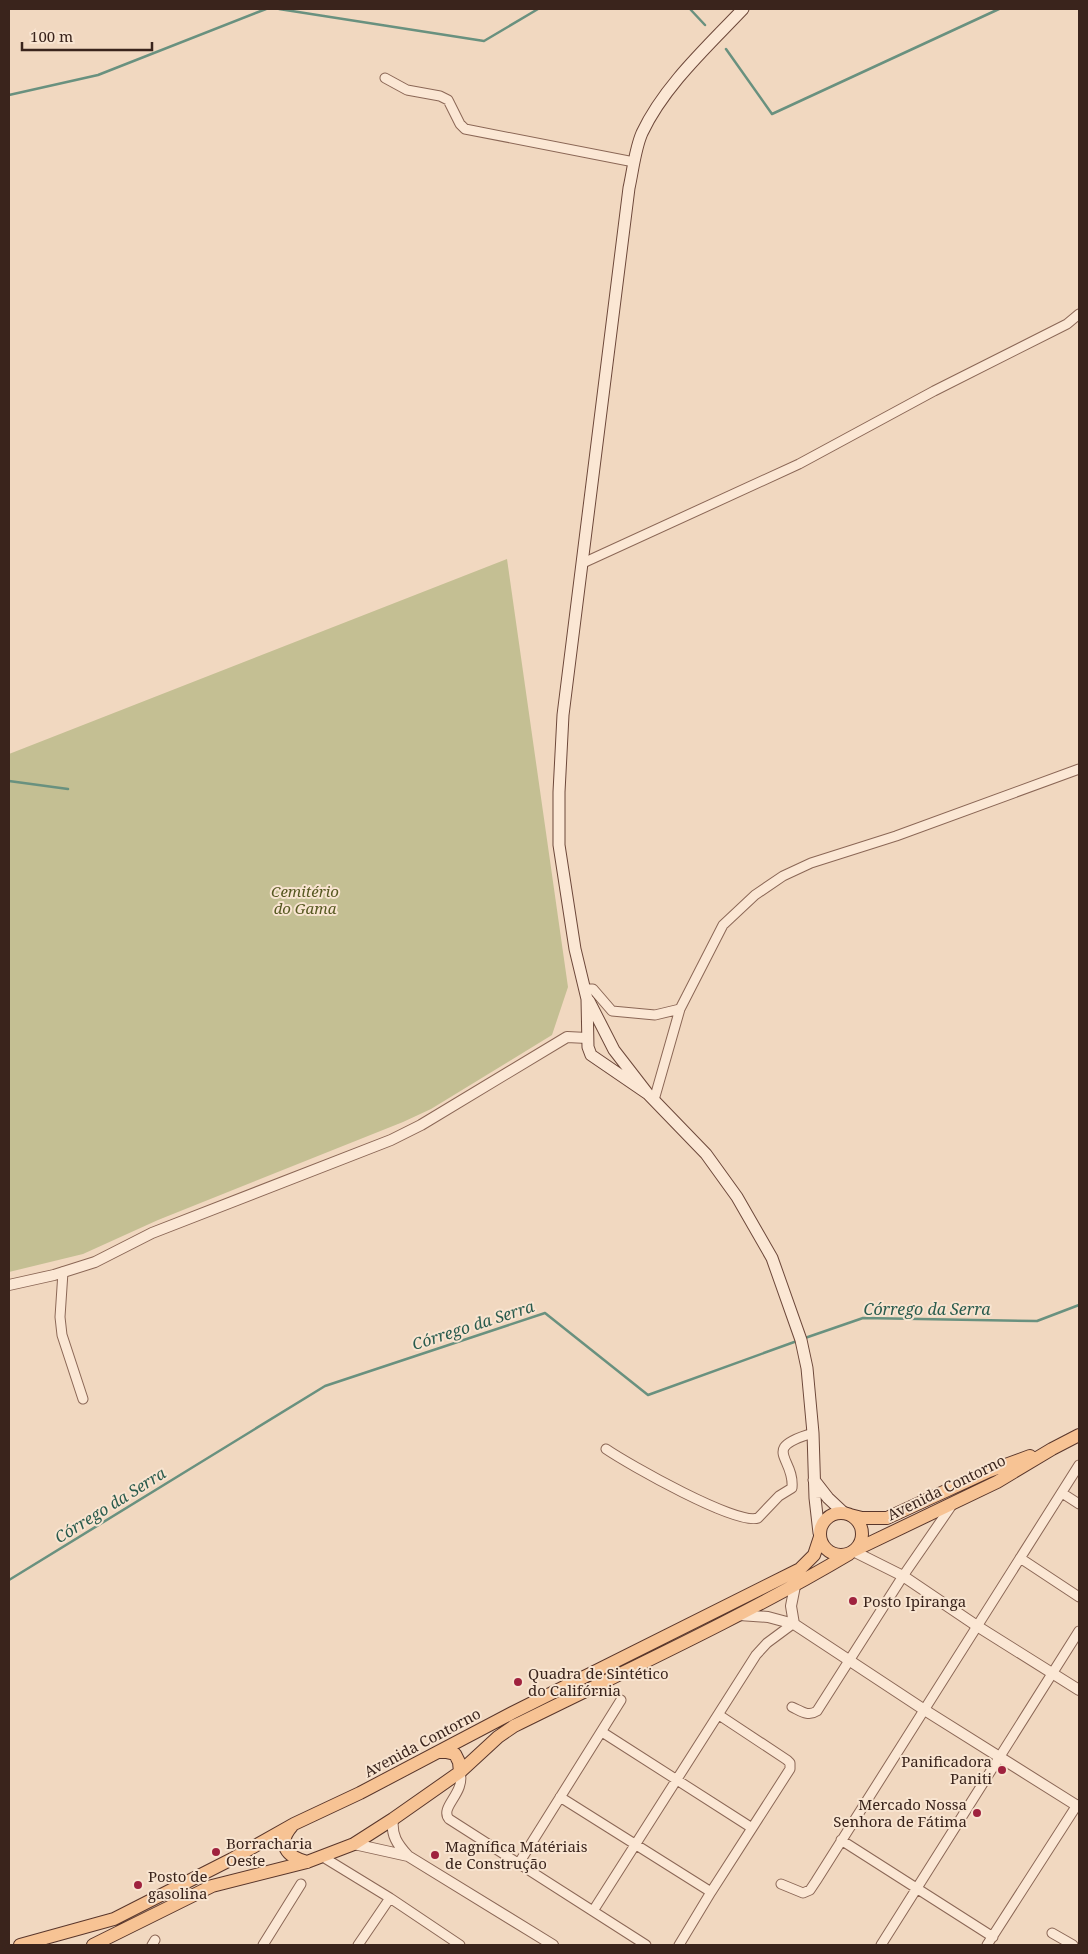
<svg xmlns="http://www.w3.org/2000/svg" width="1088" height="1954" viewBox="0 0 1088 1954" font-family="'Noto Serif',serif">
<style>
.cemetery{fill:#c4bf93}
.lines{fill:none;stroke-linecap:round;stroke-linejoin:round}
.stream{stroke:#69917f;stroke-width:2.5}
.minor-casing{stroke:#8b6756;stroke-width:11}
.tertiary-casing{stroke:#8b6756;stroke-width:12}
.secondary-casing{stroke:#6d483a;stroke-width:13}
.primary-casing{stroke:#59362b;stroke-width:14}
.minor{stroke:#fbe7d4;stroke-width:9}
.tertiary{stroke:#fbe7d4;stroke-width:10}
.secondary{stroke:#fbe7d4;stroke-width:11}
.primary{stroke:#f7c394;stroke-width:12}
.poi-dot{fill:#9f223e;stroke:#f8e4d0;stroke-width:2}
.labels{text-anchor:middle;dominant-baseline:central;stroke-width:4;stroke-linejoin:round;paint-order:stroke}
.park-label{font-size:15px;font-style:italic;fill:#565821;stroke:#f8e4d0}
.street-label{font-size:15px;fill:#3a241c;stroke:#f8e4d0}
.poi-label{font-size:15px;fill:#3a241c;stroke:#f8e4d0;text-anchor:start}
.water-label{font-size:16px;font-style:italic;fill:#2a5b4d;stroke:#f8e4d0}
</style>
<rect width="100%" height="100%" fill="#f1d8c0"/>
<!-- cemetery -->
<path class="cemetery" d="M507,559L568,987L552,1035L431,1109L403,1122L158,1220L83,1254L9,1272V754Z"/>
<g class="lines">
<!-- stream -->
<path class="stream" d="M279,9L484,41L538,9
M690,9L705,25
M726,49L772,114L999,9
M9,95L98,75L266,9
M9,781L68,789
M805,1338L863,1318L1037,1321L1079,1305
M9,1580L325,1386L545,1313L648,1395L797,1341"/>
<!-- minor casing -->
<g class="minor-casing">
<path id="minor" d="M385,78L407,90L440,96L448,100L460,124L465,129L634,162
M583,563L799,464L934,391L1067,324L1079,314
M586,989H593L612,1011L655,1015L680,1009
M654,1100L680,1009L723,925L755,895L783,876L811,863L896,836L1079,769
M63,1272L60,1317L62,1335L83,1399
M606,1449C628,1464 737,1526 758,1518L779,1496L792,1488C795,1457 759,1449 813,1433
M1062,1493L1079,1504
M1020,1558L1079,1597
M792,1707C801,1711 808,1717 817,1711L903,1576L952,1505
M602,1732L752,1828
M460,1772C466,1793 439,1807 449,1819L646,1945
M560,1797L711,1892
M841,1840L993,1937
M323,1857L390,1898L460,1945
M519,1863L621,1700
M781,1884L803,1893L810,1890L816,1881L1079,1465
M593,1911L756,1655L767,1643L794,1623
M1052,1933L1073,1945
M152,1945L155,1940
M263,1945L301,1884
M358,1945L390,1898
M679,1945L711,1892L790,1769V1763L787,1760L719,1715
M881,1945L1079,1631
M987,1945L1077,1805"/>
</g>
<!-- tertiary casing -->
<g class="tertiary-casing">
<path id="tertiary" d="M9,1285L54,1275L95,1262L152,1233L391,1140L421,1125L567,1037L587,1038
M853,1551L903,1576L977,1626L1079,1690
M739,1615L768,1617L794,1624L923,1709L1079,1807
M794,1624L791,1606L795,1586
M393,1819C391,1835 397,1844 408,1856L553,1945
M354,1844L408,1856"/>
</g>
<!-- secondary casing -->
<g class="secondary-casing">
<path id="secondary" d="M589,1001L614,1050L648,1094L706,1154L737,1197L772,1258L801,1340L807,1368L813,1433L815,1498L819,1533
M648,1094L591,1055L588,1047L587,999L575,949L559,845V792L563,715L629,188C633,170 635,149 642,133C664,86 708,46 743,9
M814,1480L828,1498L844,1513"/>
</g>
<!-- primary casing -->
<g class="primary-casing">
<path id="primary" d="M820 1534a21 21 0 1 1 42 0a21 21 0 1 1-42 0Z
M850,1515L862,1518H887L989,1471L1030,1456
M853,1551L997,1482L1052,1449L1079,1435
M438,1752H446L455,1754L459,1762L460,1772
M292,1826C276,1844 287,1857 307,1862
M20,1945L114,1919L232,1859L294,1824L360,1793L512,1713L800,1569L814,1555L820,1537
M93,1945L212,1886L307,1862L354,1844L393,1819L460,1772L498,1737L514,1726C627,1670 741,1618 849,1554"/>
</g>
<!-- minor -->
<use href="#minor" class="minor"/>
<!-- tertiary -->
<use href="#tertiary" class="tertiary"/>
<!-- secondary -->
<use href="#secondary" class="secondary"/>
<!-- primary -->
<use href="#primary" class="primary"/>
</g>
<!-- markers -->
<g class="poi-dot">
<circle cx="853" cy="1601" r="5"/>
<circle cx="518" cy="1682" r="5"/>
<circle cx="1002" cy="1770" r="5"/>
<circle cx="977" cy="1813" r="5"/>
<circle cx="216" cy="1852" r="5"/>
<circle cx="435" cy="1855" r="5"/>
<circle cx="138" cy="1885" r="5"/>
</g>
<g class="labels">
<!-- park labels -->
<g class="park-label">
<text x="305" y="891">Cemitério<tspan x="305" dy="17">do Gama</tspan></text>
</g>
<!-- street labels -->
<g class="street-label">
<text transform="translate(946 1487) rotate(-26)">Avenida Contorno</text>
<text transform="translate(422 1742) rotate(-28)">Avenida Contorno</text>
</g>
<!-- poi labels -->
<g class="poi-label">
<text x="863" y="1601">Posto Ipiranga</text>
<text x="528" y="1673">Quadra de Sintético<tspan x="528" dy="17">do Califórnia</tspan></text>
<text x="992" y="1761" text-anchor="end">Panificadora<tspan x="992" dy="17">Paniti</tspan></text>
<text x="967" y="1804" text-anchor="end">Mercado Nossa<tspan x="967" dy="17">Senhora de Fátima</tspan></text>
<text x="226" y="1843">Borracharia<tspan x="226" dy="17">Oeste</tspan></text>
<text x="445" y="1846">Magnífica Matériais<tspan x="445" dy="17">de Construção</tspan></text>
<text x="148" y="1876">Posto de<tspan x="148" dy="17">gasolina</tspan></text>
</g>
<!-- water labels -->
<g class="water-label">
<text x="927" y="1309">Córrego da Serra</text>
<text transform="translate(473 1325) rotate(-18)">Córrego da Serra</text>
<text transform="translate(110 1505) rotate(-32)">Córrego da Serra</text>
</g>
</g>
<!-- border -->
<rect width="1088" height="1954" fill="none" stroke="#3a241c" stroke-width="20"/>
<!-- scale -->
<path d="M22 42v8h130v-8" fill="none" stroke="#3a241c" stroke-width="2.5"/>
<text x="30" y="42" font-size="15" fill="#3a241c" stroke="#f8e4d0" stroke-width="4" paint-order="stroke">100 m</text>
</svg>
